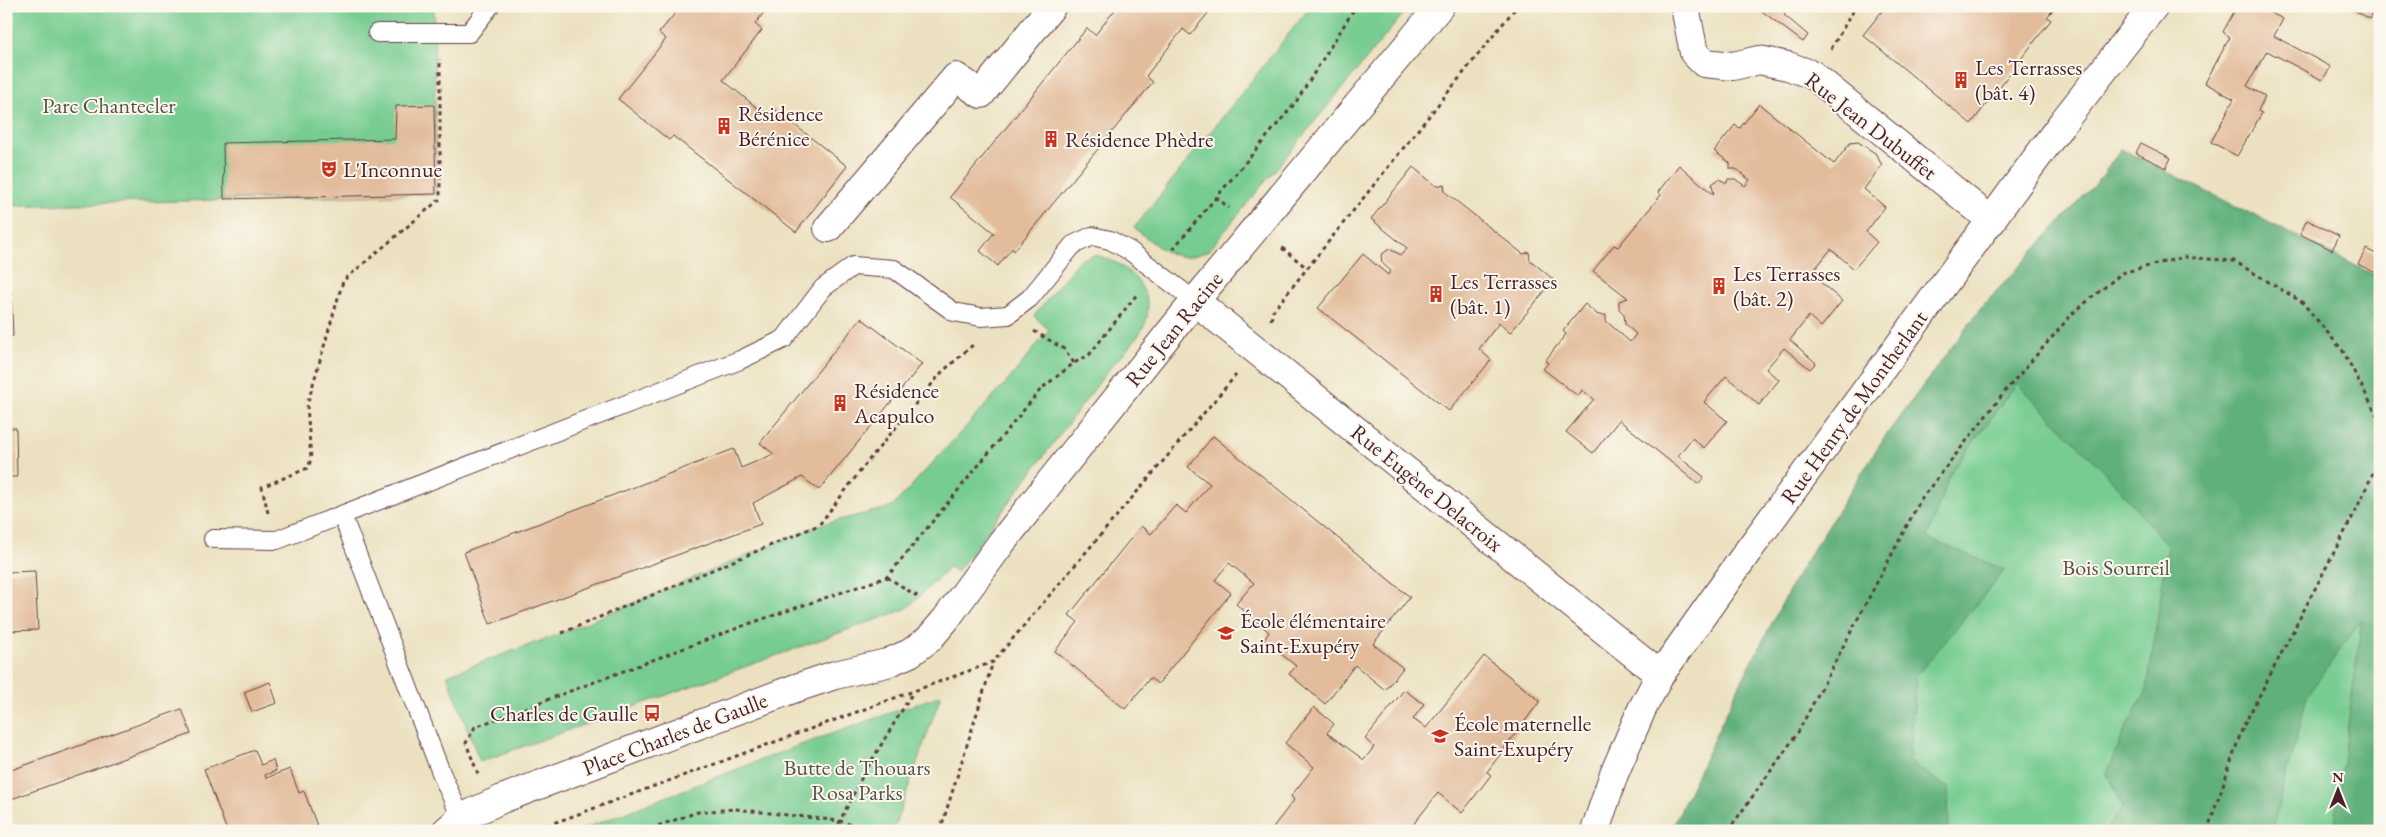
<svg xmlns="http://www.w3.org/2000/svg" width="2386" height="837" viewBox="0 0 2386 837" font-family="'EB Garamond',serif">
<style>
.green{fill:#76cc91;stroke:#60765e}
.forest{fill:#60b07b;stroke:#556853}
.building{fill:#e2bc9b}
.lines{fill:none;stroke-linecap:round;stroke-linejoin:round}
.service-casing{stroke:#623c41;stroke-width:20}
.minor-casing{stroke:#623c41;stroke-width:30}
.tertiary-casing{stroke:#623c41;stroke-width:30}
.path{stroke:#623c41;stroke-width:3;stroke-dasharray:4 4;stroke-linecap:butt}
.service{stroke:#fff;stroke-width:18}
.minor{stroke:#fff;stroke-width:28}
.tertiary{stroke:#fff;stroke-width:28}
.labels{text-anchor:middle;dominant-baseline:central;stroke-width:4;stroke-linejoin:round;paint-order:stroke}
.poi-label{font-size:22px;fill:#4a1f2b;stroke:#fbf7ec;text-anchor:start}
.park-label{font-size:22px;fill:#57534a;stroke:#fbf7ec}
.street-label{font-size:22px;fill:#4a1f2b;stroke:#fbf7ec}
</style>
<rect width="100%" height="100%" fill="#fbf7ec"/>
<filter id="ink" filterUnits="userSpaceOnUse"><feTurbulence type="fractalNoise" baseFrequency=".02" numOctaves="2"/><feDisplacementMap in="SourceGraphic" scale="10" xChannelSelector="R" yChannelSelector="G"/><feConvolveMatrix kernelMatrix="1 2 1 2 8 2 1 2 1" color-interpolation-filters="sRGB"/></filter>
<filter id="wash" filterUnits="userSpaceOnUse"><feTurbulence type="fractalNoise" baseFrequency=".0096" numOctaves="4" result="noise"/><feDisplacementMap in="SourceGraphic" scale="20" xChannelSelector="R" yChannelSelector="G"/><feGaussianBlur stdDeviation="1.12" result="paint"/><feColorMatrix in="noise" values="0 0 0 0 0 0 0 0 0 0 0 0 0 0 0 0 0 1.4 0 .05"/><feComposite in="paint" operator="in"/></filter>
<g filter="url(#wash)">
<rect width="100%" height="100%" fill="#ebe1c0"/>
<!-- green -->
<path class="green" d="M6,6H434L436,194L6,206Z
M1311,6H1410L1209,250C1176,267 1160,248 1134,228Z
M2121,149L2380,278V831H1671L1733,698L1797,575L1884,438L1982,307L2103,175Z
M1094,255C1121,259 1154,286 1147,317C1143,337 1119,356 1107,372C1057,438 1007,505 957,572L950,567L906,609L480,762L447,675L562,633L819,525L892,507L1007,382L1049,330L1034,316L1079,260Z
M941,695L893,831H578L789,749Z"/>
<!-- forest -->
<path class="forest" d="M2121,149L2380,278V831H2334L2362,619L2307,696L2272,831H2105L2122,807L2107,774L2127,725L2147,690L2168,546L2102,469L2017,383L1950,474L1927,538L2005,570L1917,675L1909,761L1948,788L1949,831H1671L1733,698L1797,575L1884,438L1982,307L2103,175Z"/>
<g id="blocks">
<!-- building -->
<path class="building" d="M681,6H769L755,24L762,30L723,80L767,116L773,108L847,166L796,232L673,136L669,140L618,99L666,39L659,33Z
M1118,6H1214L1190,35L1183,29L1146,76L1153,82L1014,251L1012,248L998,266L980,251L994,233L950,197L1087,28L1095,35Z
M1755,6H1790L1784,15L1808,35L1803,42Z
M1886,6H2056L2047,17L2051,20L1971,124L1863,35Z
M2237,6H2274L2271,13L2283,19L2274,36L2331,67L2322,80L2267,51L2247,86L2265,96L2258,111L2262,113L2237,156L2211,142L2234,99L2205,83L2230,37L2223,32Z
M2347,6H2377L2370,19Z
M1759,104L1834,164L1850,143L1858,142L1875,153L1882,165L1864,189L1885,207L1866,232L1877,242L1854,269L1831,249L1811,274L1842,301L1821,327L1809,316L1790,340L1816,363L1810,369L1784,348L1766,369L1779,380L1759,405L1726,376L1704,402L1727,421L1704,448L1692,438L1678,456L1704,477L1698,484L1619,420L1593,453L1566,432L1594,399L1582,390L1578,396L1543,369L1548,363L1545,361L1566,334L1563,331L1585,304L1598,315H1606V321L1630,342L1636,334L1625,324L1624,314L1619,309V301L1628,298L1593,271L1614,245L1618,247L1661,195L1658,192L1679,165L1714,195L1712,184L1719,179L1727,183L1728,179H1735L1745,186L1750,180L1736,169H1730V163L1714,151L1735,125L1740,128Z
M434,105L436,194L224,199L223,143L395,139L396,106Z
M2141,143L2171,158L2166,168L2136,153Z
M1413,167L1436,186L1444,184L1445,192L1523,254L1529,252L1530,260L1554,280L1510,333L1499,323L1479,349L1491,360L1449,411L1318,308L1363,254L1388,275L1391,271L1382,263L1381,255L1389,249L1401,255L1407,248L1371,219Z
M2307,220L2339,236L2332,250L2300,234Z
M2366,249L2380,256V275L2358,264Z
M6,291H11L13,336L6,337Z
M861,318L922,364L819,490L802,477L753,503L761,524L490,624L464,552L734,449L741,468L774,454L760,443Z
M6,428H16L17,477H6Z
M1213,436L1410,597L1373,644L1403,668L1385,690L1355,665L1325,704L1289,674L1296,666L1264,640L1269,632L1236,604L1254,583L1229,563L1215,580L1231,593L1158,684L1150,678L1125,709L1055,651L1078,622L1069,615L1141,526L1151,534L1176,505L1186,513L1210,484L1188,467Z
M35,571L38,630L6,631V572Z
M1484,656L1540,701L1487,772L1491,775L1462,813L1438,793L1408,831H1270L1294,800L1291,796L1314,767L1285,743L1314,707L1334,724L1327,733L1364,760L1374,747L1365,739L1404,690L1424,704L1413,719L1426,728Z
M270,682L277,703L252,712L244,692Z
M182,709L191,734L6,801V772Z
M255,750L261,765L273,760L276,771L265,775L266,778L290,769L299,793L304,791L319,831H227L204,769Z"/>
</g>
</g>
<g filter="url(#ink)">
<use href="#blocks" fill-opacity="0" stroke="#623c41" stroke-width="1"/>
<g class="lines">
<!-- service casing -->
<g class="service-casing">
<path id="service" d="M377,33H469L490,6
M342,515L442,775L461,818
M213,539L277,540L740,360L784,339L823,288L853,266L894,269L954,312L981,317L1008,315L1030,298L1073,245L1092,236L1110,240L1130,251L1195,301"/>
</g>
<!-- minor casing -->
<g class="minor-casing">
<path id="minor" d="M1686,12L1694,53L1704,63L1733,66L1759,60L1788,66L1813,75L1992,221
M828,228L956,77L981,94L1052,6
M1195,301L1660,675
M1595,831L1614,774L1642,709L1660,675L1748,551L2063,122L2154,6"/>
</g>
<!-- tertiary casing -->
<g class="tertiary-casing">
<path id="tertiary" d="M446,831L461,818L502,799L793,689L835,675L887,663L910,653L929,639L946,619L1002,542L1195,301L1440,6"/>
</g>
<!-- path -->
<path class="path" d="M1831,49L1856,6
M1216,197L1229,208
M1282,248L1307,268
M1173,249L1296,102L1356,6
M1271,320L1273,311L1517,6
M1034,331L1064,349L1074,363
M268,513L262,487L308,468L311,459L307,405L343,281L440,199V59
M887,577L920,598
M562,633L819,525L868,461L942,372L974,344
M478,774L466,743L475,727L751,623L887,577L1041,389L1074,363L1089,355L1138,293
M532,831L993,662L1236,375
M643,831L698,812L735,809L840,821L869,831
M835,831L863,775L913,692
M940,831L993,662
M1728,831L1797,734L1921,499L2007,389L2073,313L2122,273L2184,257L2234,261L2302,302L2343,351L2380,421
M2207,831L2243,727L2355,512L2380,458"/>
<!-- service -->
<use href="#service" class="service"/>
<!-- minor -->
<use href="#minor" class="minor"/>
<!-- tertiary -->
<use href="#tertiary" class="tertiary"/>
</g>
</g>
<!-- icons -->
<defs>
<g id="building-bare" transform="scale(1.35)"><path d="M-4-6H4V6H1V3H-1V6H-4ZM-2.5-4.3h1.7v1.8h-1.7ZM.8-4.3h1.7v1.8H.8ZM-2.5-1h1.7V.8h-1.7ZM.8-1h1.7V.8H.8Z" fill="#c8321e" stroke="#fbf7ec" stroke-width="2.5" paint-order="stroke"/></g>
<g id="theatre-bare" transform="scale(1.35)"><path d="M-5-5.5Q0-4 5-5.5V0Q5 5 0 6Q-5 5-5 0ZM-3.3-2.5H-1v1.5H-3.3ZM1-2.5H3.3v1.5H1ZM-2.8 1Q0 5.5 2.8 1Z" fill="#c8321e" stroke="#fbf7ec" stroke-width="2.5" paint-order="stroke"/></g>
<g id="school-bare" transform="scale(1.35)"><path d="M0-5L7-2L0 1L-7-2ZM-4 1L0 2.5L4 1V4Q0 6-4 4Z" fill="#c8321e" stroke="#fbf7ec" stroke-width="2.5" paint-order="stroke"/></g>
<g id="bus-bare" transform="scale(1.35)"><path d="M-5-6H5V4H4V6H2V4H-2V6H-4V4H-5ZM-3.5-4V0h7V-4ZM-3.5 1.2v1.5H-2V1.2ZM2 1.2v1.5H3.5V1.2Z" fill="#c8321e" stroke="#fbf7ec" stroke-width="2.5" paint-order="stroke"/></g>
</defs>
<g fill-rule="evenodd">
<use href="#building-bare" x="1961" y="80"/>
<use href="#building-bare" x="724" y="126"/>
<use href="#building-bare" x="1051" y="139"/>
<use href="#theatre-bare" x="329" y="169"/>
<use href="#building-bare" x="1719" y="286"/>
<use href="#building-bare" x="1436" y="294"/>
<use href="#building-bare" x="840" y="403"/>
<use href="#school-bare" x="1226" y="633"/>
<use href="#bus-bare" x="652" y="713"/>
<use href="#school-bare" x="1440" y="736"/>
</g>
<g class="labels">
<!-- poi labels -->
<g class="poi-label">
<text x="1975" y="67">Les Terrasses<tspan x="1975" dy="25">(bât. 4)</tspan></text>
<text x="738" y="113">Résidence<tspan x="738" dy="25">Bérénice</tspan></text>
<text x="1065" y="139">Résidence Phèdre</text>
<text x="343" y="169">L'Inconnue</text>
<text x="1733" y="273">Les Terrasses<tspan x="1733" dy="25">(bât. 2)</tspan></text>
<text x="1450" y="281">Les Terrasses<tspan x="1450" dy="25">(bât. 1)</tspan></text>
<text x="854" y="390">Résidence<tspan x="854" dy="25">Acapulco</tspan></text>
<text x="1240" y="620">École élémentaire<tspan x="1240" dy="25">Saint-Exupéry</tspan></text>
<text x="638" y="713" text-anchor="end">Charles de Gaulle</text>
<text x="1454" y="723">École maternelle<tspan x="1454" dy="25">Saint-Exupéry</tspan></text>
</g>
<!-- park labels -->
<g class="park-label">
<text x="109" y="105">Parc Chantecler</text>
<text x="2116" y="567">Bois Sourreil</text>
<text x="857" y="767">Butte de Thouars<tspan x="857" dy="25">Rosa Parks</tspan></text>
</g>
<!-- street labels -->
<g class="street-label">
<text transform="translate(1871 126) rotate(38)">Rue Jean Dubuffet</text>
<text transform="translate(1174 329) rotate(-51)">Rue Jean Racine</text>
<text transform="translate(1854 407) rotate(-54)">Rue Henry de Montherlant</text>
<text transform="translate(1427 488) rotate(39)">Rue Eugène Delacroix</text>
<text transform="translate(675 734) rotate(-21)">Place Charles de Gaulle</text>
</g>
</g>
<!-- margin -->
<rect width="2386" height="837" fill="none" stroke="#fbf7ec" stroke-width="25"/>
<!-- north arrow -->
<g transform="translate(2338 790)" stroke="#fbf7ec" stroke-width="4" paint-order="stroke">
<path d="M0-4L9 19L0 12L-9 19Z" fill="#4a1f2b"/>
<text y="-8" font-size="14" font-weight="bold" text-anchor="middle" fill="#4a1f2b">N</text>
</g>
</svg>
